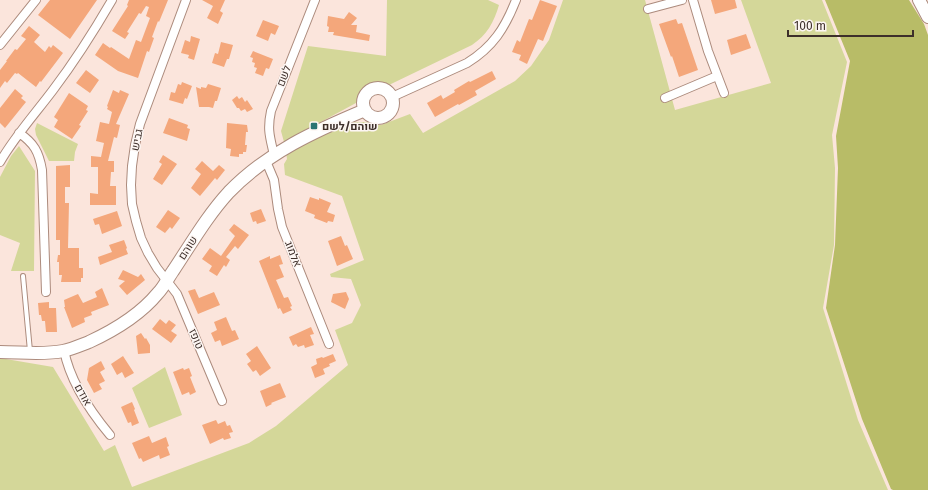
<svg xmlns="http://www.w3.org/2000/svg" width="928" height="490" viewBox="0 0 928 490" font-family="'Fira Sans',Heebo,sans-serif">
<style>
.green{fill:#d4d799}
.forest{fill:#b8bc67}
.building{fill:#f4a77b}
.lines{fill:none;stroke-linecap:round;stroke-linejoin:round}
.lane-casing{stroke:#ac8b7d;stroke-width:6}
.street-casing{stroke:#ac8b7d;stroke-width:10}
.secondary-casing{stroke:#ac8b7d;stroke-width:14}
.lane{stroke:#fff;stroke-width:4}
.street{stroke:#fff;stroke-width:8}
.secondary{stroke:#fff;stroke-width:12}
.poi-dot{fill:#2a7474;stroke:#fdf6f3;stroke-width:1.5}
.labels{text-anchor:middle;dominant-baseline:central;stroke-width:3;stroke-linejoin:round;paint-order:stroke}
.street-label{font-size:11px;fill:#3d2f2a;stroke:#fdf6f3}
.poi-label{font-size:11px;font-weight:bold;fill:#3d2f2a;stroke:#fdf6f3;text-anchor:start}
</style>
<rect width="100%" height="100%" fill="#fbe5dc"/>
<!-- green -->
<path class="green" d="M387,0H488L499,5C494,22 487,35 472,45L391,84L284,142L281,131L308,46L386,56Z
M563,0H645L675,110L771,83L741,0H822L847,62L832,135L835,168L834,245L823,308L858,420L888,490H0V358L53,367L104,451L115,445L132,487L249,443L276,426L348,365L335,330L352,323L361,305L351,279L331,277L330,274L364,260L342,196L285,175L284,164L287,159L286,152L352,122H366L381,125L410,114L423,133L515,81L531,66L549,40Z
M37,123L78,144L75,152L74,161H49L36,135L35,129Z
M19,146L35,171L34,271H11L20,243L0,235V177L11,156Z
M165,367L182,415L149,428L132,388Z"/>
<!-- forest -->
<path class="forest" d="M825,0H909L924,24L928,35V490H893L891,489L862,419L826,308L835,245L838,168L836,136L850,61Z"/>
<!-- building -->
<path class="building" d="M50,0H97L70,39L38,15Z
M129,0H168L159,22L158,21L152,37L154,38L149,52L147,51L138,78L118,71L95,55L103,43L110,48L111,47L129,59L136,40L141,42L150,18L146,16L149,7L146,6L141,14L139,13L127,32L129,33L125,39L112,31L128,6L127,5Z
M202,0H225L220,11L223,13L218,24L207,18L213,6Z
M540,0L557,6L543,41L538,39L527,64L519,60L521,55L512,52L517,40L520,42L529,19L532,20Z
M711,0H735L737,8L715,14Z
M349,12L357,18L351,25H357L356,32L370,35L369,41L333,35L334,32H328L329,27L327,26L328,16L344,19Z
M676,19L678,24L682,23L698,70L679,77L672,56L671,57L659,24Z
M263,20L279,26L275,35L271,33L268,41L256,36Z
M29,26L40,35L34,42L45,52L49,46L51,48L53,45L63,53L41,82L40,81L36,87L18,73L17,74L15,73L7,83L5,81L0,88V70L7,61H6L15,49L17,50L26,39L21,36Z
M746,34L751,48L731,55L727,40Z
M191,36L200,39L194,60L188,58L189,55L181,53L185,40L190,42Z
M221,42L233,45L229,59H227L224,67L212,63L215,53L218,54Z
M253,51L273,59L269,69L266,68L263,76L255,73L257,68L254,67L255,63L252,62L253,58L250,57Z
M86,70L99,80L90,93L76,83Z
M492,71L496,79L475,91L477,95L459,105L458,104L435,117L427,103L441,95L443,99L455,92L454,90L469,81L470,82Z
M182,82L192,86L187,99L185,98L183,104L169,100L171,92L175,93L178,84L181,85Z
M208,84L221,88L217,101H215L213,108L209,107H199L196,87L201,89V87L206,88Z
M15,89L23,96L21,98L26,102L5,128L0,123V108Z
M113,90L119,93L120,90L129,94L116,124L120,125L117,138L114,137L108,161H114V172H111L110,186H116V205H90V193L98,194V167H91V156L101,157L104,143L96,141L100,122L109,124L112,112L107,109L108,107L107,106Z
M69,93L88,106L86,110L88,111L79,125L81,126L72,139L54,127L58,120L54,117Z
M237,96L239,99L242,97L245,102L247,100L253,109L247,112L245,109L241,111L239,108H237L232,100Z
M169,118L188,125L187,128L190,129L187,141L163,133Z
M227,123L247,125L248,132H246L245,145H247L246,152H243V154H239V157L230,156L231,149L226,148Z
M163,155L177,164L162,185L153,179L162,164L159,162Z
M202,161L213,171L219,165L225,170L217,180L215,178L200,196L191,188L201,174L195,169Z
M70,165V187H65V203H69L68,248H79V268H83V278H81V282H61L62,275H59V262H57L58,255H60V240H56V166Z
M310,197L319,200V198L331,203L327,212L335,215L333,222L328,221L327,223L314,218L315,215L305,211Z
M261,209L266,221L257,224L256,221L253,222L250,213Z
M168,210L180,218L172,229L170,227L165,233L156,227Z
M117,211L122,226L102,234L99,224L95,225L93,219Z
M234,224L249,235L238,249L235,246L226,257L230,260L226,267L224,265L217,276L209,271L212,266L202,259L210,248L221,256L235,236L229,230Z
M341,236L345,246L347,245L353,259L337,266L328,241Z
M124,240L127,248L126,249L128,254L100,265L98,257L112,252L109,245Z
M280,255L283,264L279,265L284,277L276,280L284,298L288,297L292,306L290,307L292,310L283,314L280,308L278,309L259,261L270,256V259Z
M123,270L138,277L141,274L145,280L127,295L119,286L125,281L118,279Z
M102,288L109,305L91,312L92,315L84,318L85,322L72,328L64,307H65L64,300L78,294L83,303L97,297L95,292Z
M195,289L199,298L214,292L220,305L198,314L188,291Z
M346,292L349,299L345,309L331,302L333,294Z
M49,302V308H56L57,332H46L45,321H42L41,315H39L38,303Z
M226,317L232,331L235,330L239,339L222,346L220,340L215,342L211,333L217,330L214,322Z
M160,319L166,324L169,320L176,325L171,331L177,335L171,343L152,329Z
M311,327L314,334L310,335L314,345L305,348L304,345L298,347L296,344L293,346L289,337Z
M141,333L145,339L146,338L150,345V353L138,354L136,336Z
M257,346L271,368L260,376L256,370L253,372L247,364L251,361L246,354Z
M333,354L336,361L329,364L330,366L323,369L325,374L315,378L311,367L317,364L316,359L322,357L323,358Z
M123,356L134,373L125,378L122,372L117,375L111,364Z
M101,361L105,369L100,372L105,381L99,384L102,389L94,393L87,380L89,368Z
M183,368L184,370L189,368L192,376L190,377L196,392L190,395L189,392L182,395L173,372Z
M280,383L286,397L271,403L272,404L266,407L260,391Z
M132,402L135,409L134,410L139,423L132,426L131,422L128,423L121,407Z
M216,420L218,424L225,421L227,426L230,425L233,432L229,433L231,438L224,440L223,438L210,444L202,425Z
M149,436L152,443L166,437L169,446L167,447L170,455L160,459L159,455L143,462L141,458L139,459L132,443Z"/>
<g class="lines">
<!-- lane casing -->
<g class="lane-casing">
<path id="lane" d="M23,276L30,351"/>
</g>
<!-- street casing -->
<g class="street-casing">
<path id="street" d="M186,0L140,124L135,145L132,166L131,185L132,204L136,221L141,238L148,253L157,268L177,294L222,401
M693,0L708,51L724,93
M648,9L682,0
M0,45L36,0
M392,97L467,63C493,47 505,28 516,0
M665,98L717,76
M19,133C34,143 39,152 42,170L46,292
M274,155C270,137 267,130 271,111L315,0
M266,161L274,180L278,209L282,227L329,344
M0,162C15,136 35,114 53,90C75,61 94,31 112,0
M64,350C70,382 90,411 110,435"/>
</g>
<!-- secondary casing -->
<g class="secondary-casing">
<path id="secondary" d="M919,0L928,17
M363 103a15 15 0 1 1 30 0a15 15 0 1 1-30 0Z
M0,352C21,352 43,355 63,351C72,349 81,345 89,342C115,330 140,315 158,293C164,287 168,278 173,271C191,244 207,216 229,192C268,152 315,131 365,110"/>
</g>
<!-- lane -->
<use href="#lane" class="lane"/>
<!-- street -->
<use href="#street" class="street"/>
<!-- secondary -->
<use href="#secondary" class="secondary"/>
</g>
<!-- markers -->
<rect class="poi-dot" x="310" y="122" width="8" height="8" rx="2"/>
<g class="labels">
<!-- street labels -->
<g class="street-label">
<text transform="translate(284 76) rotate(-69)">לשם</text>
<text transform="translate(137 140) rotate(-78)">גביש</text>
<text transform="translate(188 248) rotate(-57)">שוהם</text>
<text transform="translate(293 254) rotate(68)">אלמוג</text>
<text transform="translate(196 339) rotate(67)">טופז</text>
<text transform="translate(83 395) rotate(61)">אודם</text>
</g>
<!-- poi labels -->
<g class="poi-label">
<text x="322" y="126">שוהם/לשם</text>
</g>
</g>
<!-- scale -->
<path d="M788 30v6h125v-6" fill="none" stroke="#3d2f2a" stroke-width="2"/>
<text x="794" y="30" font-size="12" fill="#3d2f2a" stroke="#fdf6f3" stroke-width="3" paint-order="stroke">100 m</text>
</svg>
